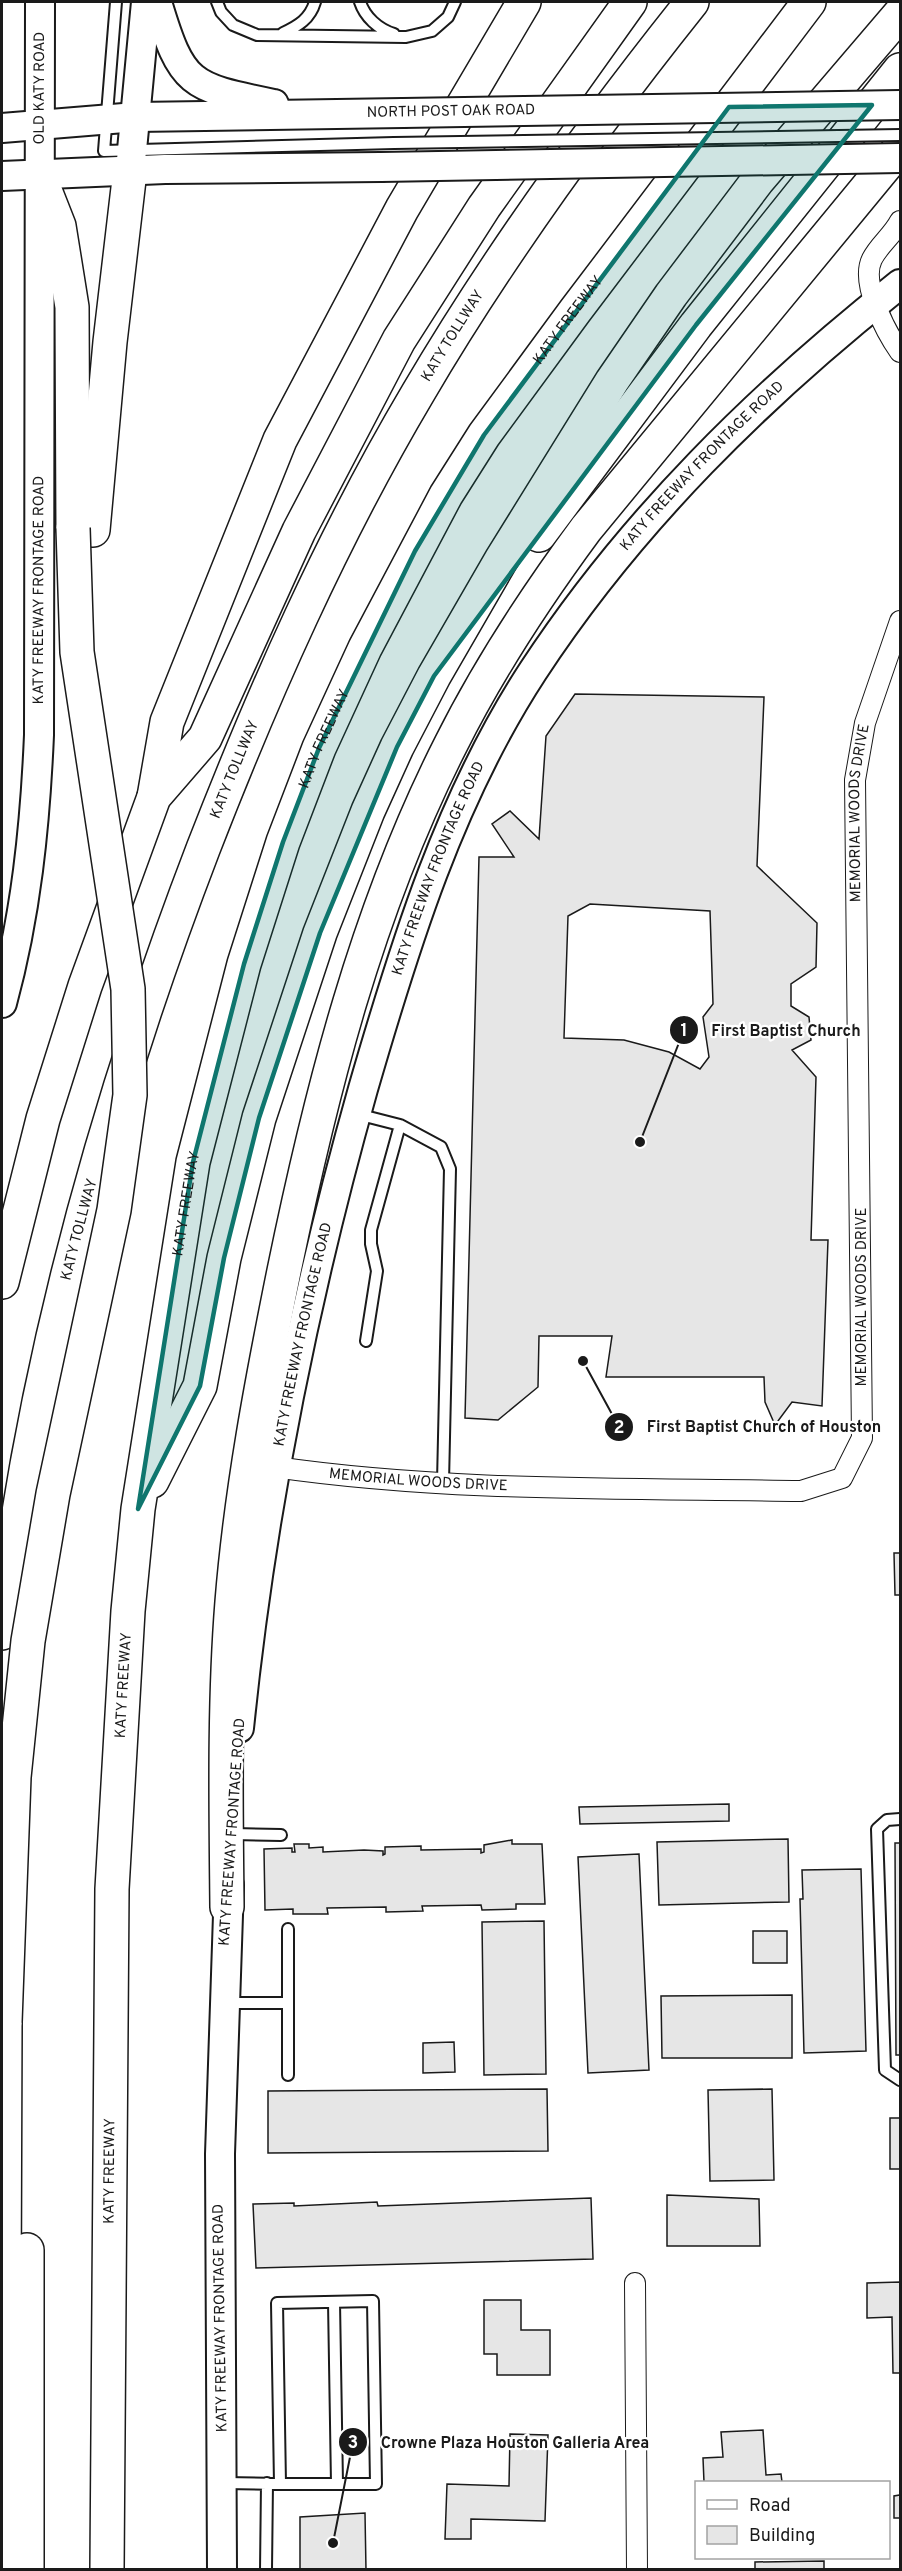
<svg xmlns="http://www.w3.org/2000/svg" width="902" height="2571" viewBox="0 0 902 2571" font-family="Overpass,sans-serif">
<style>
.building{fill:#e6e6e6;stroke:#1a1a1a;stroke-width:1.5;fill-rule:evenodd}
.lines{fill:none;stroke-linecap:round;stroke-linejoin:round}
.lane-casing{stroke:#1a1a1a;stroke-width:14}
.street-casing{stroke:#1a1a1a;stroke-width:22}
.secondary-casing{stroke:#1a1a1a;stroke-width:32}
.highway-casing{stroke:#1a1a1a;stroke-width:36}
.lane{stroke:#fff;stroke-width:10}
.street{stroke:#fff;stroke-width:20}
.secondary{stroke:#fff;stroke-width:28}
.highway{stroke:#fff;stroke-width:33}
.lane-bridge-casing{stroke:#1a1a1a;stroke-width:14;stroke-linecap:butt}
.secondary-bridge-casing{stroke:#1a1a1a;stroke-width:32;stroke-linecap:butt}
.highway-bridge-casing{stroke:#1a1a1a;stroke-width:36;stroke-linecap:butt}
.lane-bridge{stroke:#fff;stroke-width:10}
.secondary-bridge{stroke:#fff;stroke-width:28}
.highway-bridge{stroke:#fff;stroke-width:33}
.marked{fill:#0f766e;fill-opacity:0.2;stroke:#0f766e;stroke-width:4.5;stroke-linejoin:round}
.labels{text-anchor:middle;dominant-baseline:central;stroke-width:4.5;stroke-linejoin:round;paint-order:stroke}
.street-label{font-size:15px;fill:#1a1a1a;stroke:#fff}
.leader{fill:none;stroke:#1a1a1a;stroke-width:2}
.callout-dot{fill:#1a1a1a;stroke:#fff;stroke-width:2}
.mark-label{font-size:18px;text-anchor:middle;font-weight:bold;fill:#fff}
.callout-label{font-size:16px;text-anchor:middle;font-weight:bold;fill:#1a1a1a;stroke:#fff;stroke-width:4.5;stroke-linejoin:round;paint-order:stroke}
</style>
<rect width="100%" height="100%" fill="#fff"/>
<!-- building -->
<path class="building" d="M575,694L764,697L757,866L817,923L816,967L791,984V1006L809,1017L811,1040L792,1050L816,1077L811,1240H828L822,1406L792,1402L775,1425L765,1402L764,1377H606L612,1336H539L538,1387L498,1420L465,1418L479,857H514L492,824L510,811L539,839L546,736ZM590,904L710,911L713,1004L703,1017L709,1057L700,1069L669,1052L624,1040L564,1038L568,916Z
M894,1553H900V1595H895Z
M729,1804V1821L580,1824L579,1807Z
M788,1839L789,1902L659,1905L657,1842Z
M512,1840V1844H542L545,1904H516V1909L482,1910L481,1905L422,1906L423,1911L386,1912V1907L327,1908L328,1914H293V1909L265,1910L264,1849L292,1848V1852H295L294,1844H309V1848L323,1847V1852L364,1850L383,1851V1855L385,1854V1847L421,1846V1850L481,1849V1853L484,1852V1845Z
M895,1843H900V2055H896Z
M639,1854L649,2070L588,2073L578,1857Z
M861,1869L866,2051L804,2053L800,1899H803L802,1870Z
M544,1921L546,2074L484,2075L482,1922Z
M753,1931H787V1963H753Z
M792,1995V2058H662L661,1996Z
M454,2042L455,2072L423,2073V2043Z
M547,2089L548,2151L268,2153V2091Z
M772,2089L774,2180L710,2181L708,2090Z
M890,2118H900V2169H890Z
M667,2195L759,2199L760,2246H667Z
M591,2198L593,2259L256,2268L253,2204L294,2203V2206L377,2202L378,2206Z
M900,2282V2373H893L892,2317L867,2318V2283Z
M484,2300H521V2330H550V2375H497V2354H484Z
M763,2430L766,2475L781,2474L782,2482H704L703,2458L723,2457L721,2432Z
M510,2434L548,2435L545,2521L471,2519V2539H445L447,2484L509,2486Z
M900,2495V2518H894V2496Z
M365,2513L366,2570H300V2517Z
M824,2561V2570H755V2562Z"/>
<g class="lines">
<!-- lane casing -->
<g class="lane-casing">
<path id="lane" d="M116,2L104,151L394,143
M217,2L221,12L233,25L257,35L406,37L432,31L448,17L455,2
M360,2C365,17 378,29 394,34
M283,33C298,26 310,19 315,2
M357,1114L400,1125L371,1230V1244L377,1271L366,1341
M400,1125L441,1147L450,1169L443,1482
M900,1819L887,1820L877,1829L885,2070L900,2080
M233,1834L281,1835
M225,2003H288
M288,2075V1929
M334,2302L337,2484
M224,2483L280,2484L277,2303L373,2301L376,2484H280
M266,2570L267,2483"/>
</g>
<!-- street casing -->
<g class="street-casing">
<g id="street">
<path d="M900,221C893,235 879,245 872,259C860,283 886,332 900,352"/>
<path id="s1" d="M275,1467C448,1492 627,1488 801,1491L842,1478L862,1438L855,780L865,723L900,621"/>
<path d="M635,2283L637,2570"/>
</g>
</g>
<!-- secondary casing -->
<g class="secondary-casing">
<g id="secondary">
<path d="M157,2C182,86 190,87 274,104"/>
<path d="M2,128L136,117L403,113"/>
<path d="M130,171L146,2"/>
<path d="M2,176L165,169L381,167"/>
<path id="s2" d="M2,1003C26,915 35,827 39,735L40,2"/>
<path id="s3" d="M239,1728C261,1512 304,1298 363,1089C405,944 450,798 533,671C632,520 760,395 900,284"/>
<path d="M222,2570L220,2154L229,1885"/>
</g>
</g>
<!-- highway casing -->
<g class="highway-casing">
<g id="highway">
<path d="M39,175L59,226L72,307L73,528"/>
<path d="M93,530L110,342L130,171"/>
<path d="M539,535L696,325L900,70"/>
<path d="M154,797L167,722L280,440L402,209L524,2"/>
<path d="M2,1282L43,1119L85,986L154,797L205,738L299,531L399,340L484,207L630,2"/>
<path d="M152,1481L200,1386L224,1258L259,1118L320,933L368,811L397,747L434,676L501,560L612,381L671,295L758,180L900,14"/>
<path id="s4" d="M2,1633C33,1364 106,1102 203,849C264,692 332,538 418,393C499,255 593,126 692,2"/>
<path d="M227,1907C226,1805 224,1703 232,1602C241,1490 262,1380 284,1271C321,1091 367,909 451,744C489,668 535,598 586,529L900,148"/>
<path d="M3,2570L5,2022"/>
<path d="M27,2570V2250"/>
<path id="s5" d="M107,2570L112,1889L128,1611L138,1509L193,1162L244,964L283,842L319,748L365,648L446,495L484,435L575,311L809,2"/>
</g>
</g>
<!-- lane -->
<use href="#lane" class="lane"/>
<!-- street -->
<use href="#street" class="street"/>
<!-- secondary -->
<use href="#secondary" class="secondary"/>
<!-- highway -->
<use href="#highway" class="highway"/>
<!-- lane-bridge casing -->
<g class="lane-bridge-casing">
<path id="lane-bridge" d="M394,143L900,135"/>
</g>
<!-- secondary-bridge casing -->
<g class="secondary-bridge-casing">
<path id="secondary-bridge" d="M403,113L900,105
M381,167L900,158"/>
</g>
<!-- highway-bridge casing -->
<g class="highway-bridge-casing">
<path id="highway-bridge" d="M5,2022L14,1777L28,1641L53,1494L114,1210L130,1095L128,989L77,652L73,528"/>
</g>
<!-- lane-bridge -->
<use href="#lane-bridge" class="lane-bridge"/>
<!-- secondary-bridge -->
<use href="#secondary-bridge" class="secondary-bridge"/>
<!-- highway-bridge -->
<use href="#highway-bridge" class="highway-bridge"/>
</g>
<!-- marked area -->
<path class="marked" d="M872,105L696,325L434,676L397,747L320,933L259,1118L224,1258L200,1386L138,1509L193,1162L244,964L283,842L319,748L415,551L484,435L729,107Z"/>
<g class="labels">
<!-- street labels -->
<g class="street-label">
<text stroke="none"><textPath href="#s2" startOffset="918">OLD KATY ROAD</textPath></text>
<text transform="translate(451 112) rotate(-1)">NORTH POST OAK ROAD</text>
<text stroke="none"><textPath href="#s5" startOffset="2343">KATY FREEWAY</textPath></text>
<text stroke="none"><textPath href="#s4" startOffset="1383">KATY TOLLWAY</textPath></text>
<text stroke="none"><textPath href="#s3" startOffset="1371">KATY FREEWAY FRONTAGE ROAD</textPath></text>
<text stroke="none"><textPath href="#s2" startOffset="416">KATY FREEWAY FRONTAGE ROAD</textPath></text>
<text stroke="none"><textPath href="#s5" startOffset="1857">KATY FREEWAY</textPath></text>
<text stroke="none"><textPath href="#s4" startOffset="897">KATY TOLLWAY</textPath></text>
<text stroke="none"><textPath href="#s1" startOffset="1240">MEMORIAL WOODS DRIVE</textPath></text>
<text stroke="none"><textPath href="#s3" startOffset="885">KATY FREEWAY FRONTAGE ROAD</textPath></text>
<text stroke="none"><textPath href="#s5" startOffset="1371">KATY FREEWAY</textPath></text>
<text stroke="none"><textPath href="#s4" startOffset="411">KATY TOLLWAY</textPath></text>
<text transform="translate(862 1297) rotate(-90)">MEMORIAL WOODS DRIVE</text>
<text stroke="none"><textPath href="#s3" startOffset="399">KATY FREEWAY FRONTAGE ROAD</textPath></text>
<text stroke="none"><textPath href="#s1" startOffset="144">MEMORIAL WOODS DRIVE</textPath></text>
<text stroke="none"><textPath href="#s5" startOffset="885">KATY FREEWAY</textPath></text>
<text transform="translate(233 1832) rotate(-86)">KATY FREEWAY FRONTAGE ROAD</text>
<text stroke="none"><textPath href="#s5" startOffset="399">KATY FREEWAY</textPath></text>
<text transform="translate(221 2318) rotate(-91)">KATY FREEWAY FRONTAGE ROAD</text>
</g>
</g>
<!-- callouts -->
<path class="leader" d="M640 1142L684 1030M583 1361L619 1427M333 2543L353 2442"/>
<g class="callout-dot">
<circle cx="640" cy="1142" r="6"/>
<circle cx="583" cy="1361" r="6"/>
<circle cx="333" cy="2543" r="6"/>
<circle cx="684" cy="1030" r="15"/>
<circle cx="619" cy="1427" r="15"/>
<circle cx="353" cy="2442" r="15"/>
</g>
<g class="mark-label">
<text x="684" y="1036">1</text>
<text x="619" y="1433">2</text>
<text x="353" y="2448">3</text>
</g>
<g class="callout-label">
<text x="786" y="1036">First Baptist Church</text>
<text x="764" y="1432">First Baptist Church of Houston</text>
<text x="515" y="2448">Crowne Plaza Houston Galleria Area</text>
</g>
<!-- border -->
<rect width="902" height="2571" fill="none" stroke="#1a1a1a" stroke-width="6"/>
<!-- legend -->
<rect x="695" y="2481" width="195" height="78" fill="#ffffff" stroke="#a3a3a3" stroke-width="1.5"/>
<rect x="707" y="2500" width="30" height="9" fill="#ffffff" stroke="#a3a3a3" stroke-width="1.5"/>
<text x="749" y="2511" font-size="18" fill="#1a1a1a">Road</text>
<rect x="707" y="2526" width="30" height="18" fill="#e6e6e6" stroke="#a3a3a3" stroke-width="1.5"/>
<text x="749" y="2541" font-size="18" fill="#1a1a1a">Building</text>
</svg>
